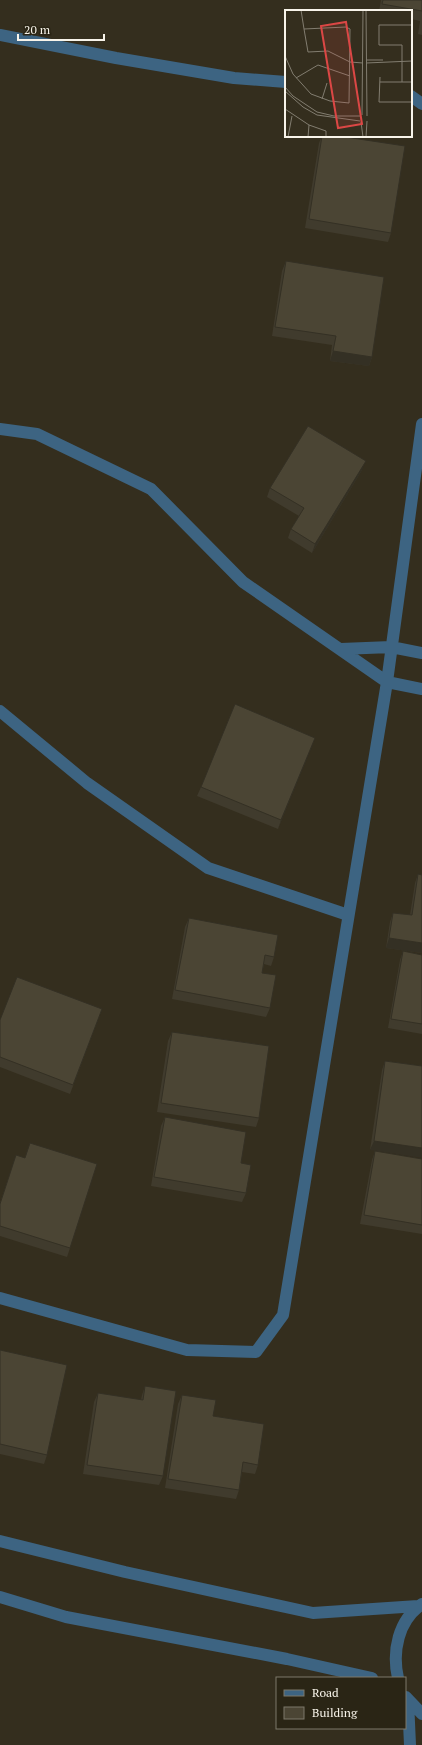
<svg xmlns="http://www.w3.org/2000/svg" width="422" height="1745" viewBox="0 0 422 1745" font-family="'PT Serif',serif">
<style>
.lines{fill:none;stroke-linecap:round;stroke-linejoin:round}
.minor{stroke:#3d6482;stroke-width:12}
.wall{fill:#403b2d}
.shaded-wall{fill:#343024}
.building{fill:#4b4534;stroke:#343024}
.inset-road{fill:none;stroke:#827d70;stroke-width:1}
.view{fill:#db4745;fill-opacity:0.15;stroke:#db4745;stroke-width:2}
.inset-edge{fill:none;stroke:#f8f4ea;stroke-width:2}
</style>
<rect width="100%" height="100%" fill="#342e1e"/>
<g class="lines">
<!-- minor -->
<path class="minor" d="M0,35L116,58L234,78L286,82
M411,96L422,104
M0,429L37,434L151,489L243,582L387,682L422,689
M341,649L391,647L422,653
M0,711L87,783L208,868L348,915
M0,1298L187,1350L256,1352L283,1315L387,682L422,424
M0,1541L125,1572L313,1613L418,1606
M0,1597L66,1617L287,1659L372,1678
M398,1678C392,1652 398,1620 422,1604
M406,1697L422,1714
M408,1700L410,1745"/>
</g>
<!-- wall -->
<path class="wall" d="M381,0H422V35L418,34L420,21L411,19V11H379Z
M322,136L391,233L388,242L305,228L319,143Z
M286,261L372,357L369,366L330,361L332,345L272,336L282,271Z
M362,470L312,553L288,538L291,529L299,516L267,497L270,488Z
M315,738L278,829L197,796L201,787Z
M418,874L422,953L386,948L390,922L393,913L410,915L415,883Z
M189,918L274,957L271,966L264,964L262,973L270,1008L266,1017L172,999L185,927Z
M403,951L422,955V1034L388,1028L400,960Z
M102,1009L70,1094L0,1067V1020Z
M172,1032L259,1118L256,1127L157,1112L168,1041Z
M385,1061L422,1066L370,1150L382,1070Z
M165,1117L241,1163L246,1193L242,1202L151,1186L161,1126Z
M30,1143L70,1248L67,1257L0,1236V1203L16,1155L25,1158Z
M375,1151L422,1159V1234L360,1224L372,1160Z
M0,1350L47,1455L44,1464L0,1454Z
M145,1386L163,1476L159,1485L83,1474L94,1402L98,1393L141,1400L142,1395Z
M182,1395L258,1465L255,1474L242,1472L239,1490L236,1499L165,1488L178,1404Z"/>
<!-- shaded-wall -->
<path class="shaded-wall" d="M333,351L372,357L369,366L330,361Z
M366,461L362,470L312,553L315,544Z
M315,738L312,747L278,829L281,820Z
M389,938L422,943V953L386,948Z
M374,1141L422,1148V1158L370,1150Z"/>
<!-- building -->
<path class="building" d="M383,0H422V11L382,4Z
M322,136H339L405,146L391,233L309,219Z
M286,261L384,277L372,357L333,351L336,336L275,327Z
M308,426L366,461L315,544L291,529L304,508L270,488Z
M235,704L315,738L281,820L201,787Z
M418,874L422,875V943L389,938L393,913L412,915Z
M189,918L278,935L274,957L265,955L262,973L276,975L270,1008L175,990Z
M403,951L422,955V1024L391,1019Z
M17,977L102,1009L73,1085L0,1057V1020Z
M172,1032L269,1046L259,1118L161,1103Z
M385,1061L422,1066V1148L374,1141Z
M165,1117L246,1132L241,1163L251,1165L246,1193L154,1177Z
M30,1143L97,1164L70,1248L0,1226V1204L16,1155L25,1158Z
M375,1151L422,1159V1225L364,1215Z
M0,1350L67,1365L47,1455L0,1444Z
M145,1386L176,1391L163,1476L87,1465L98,1393L143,1400Z
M182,1395L216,1400L213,1416L264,1424L258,1465L243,1462L239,1490L168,1479Z"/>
<!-- overview -->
<g transform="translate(285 10)">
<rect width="127" height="127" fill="#342e1e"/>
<path class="inset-road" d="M81,0L82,106M19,19L23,42L43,41L65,52L78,53M0,46L8,64L26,84L45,91L64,93L65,19L61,17L19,19L16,0M81,50H98M81,53L127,51M95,67L94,92H127M11,68L33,55L65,66M95,72H127M117,72V35H94V15H127M0,77L8,86L32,102L49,106H76M0,81L18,97L32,105L75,111M37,89L42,73M0,99L24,115L41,121V127M77,105L78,0M76,112L78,127M3,127L7,106M23,127L24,115M81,127L82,111"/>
<path class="view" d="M61,12L77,114L53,118L36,16Z"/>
<rect width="127" height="127" class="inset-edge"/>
</g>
<!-- legend -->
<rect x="276" y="1677" width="130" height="52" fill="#2a2515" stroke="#7c786a"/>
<rect x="284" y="1690" width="20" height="6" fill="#3d6482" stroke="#7c786a"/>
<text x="312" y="1697" font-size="12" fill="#f8f4ea">Road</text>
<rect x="284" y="1707" width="20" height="12" fill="#4b4534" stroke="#7c786a"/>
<text x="312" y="1717" font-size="12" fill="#f8f4ea">Building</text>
<!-- scale -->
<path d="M18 34v6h86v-6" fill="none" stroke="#f8f4ea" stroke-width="2"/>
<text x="24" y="34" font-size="12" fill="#f8f4ea" stroke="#2a2515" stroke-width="3" paint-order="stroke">20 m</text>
</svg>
